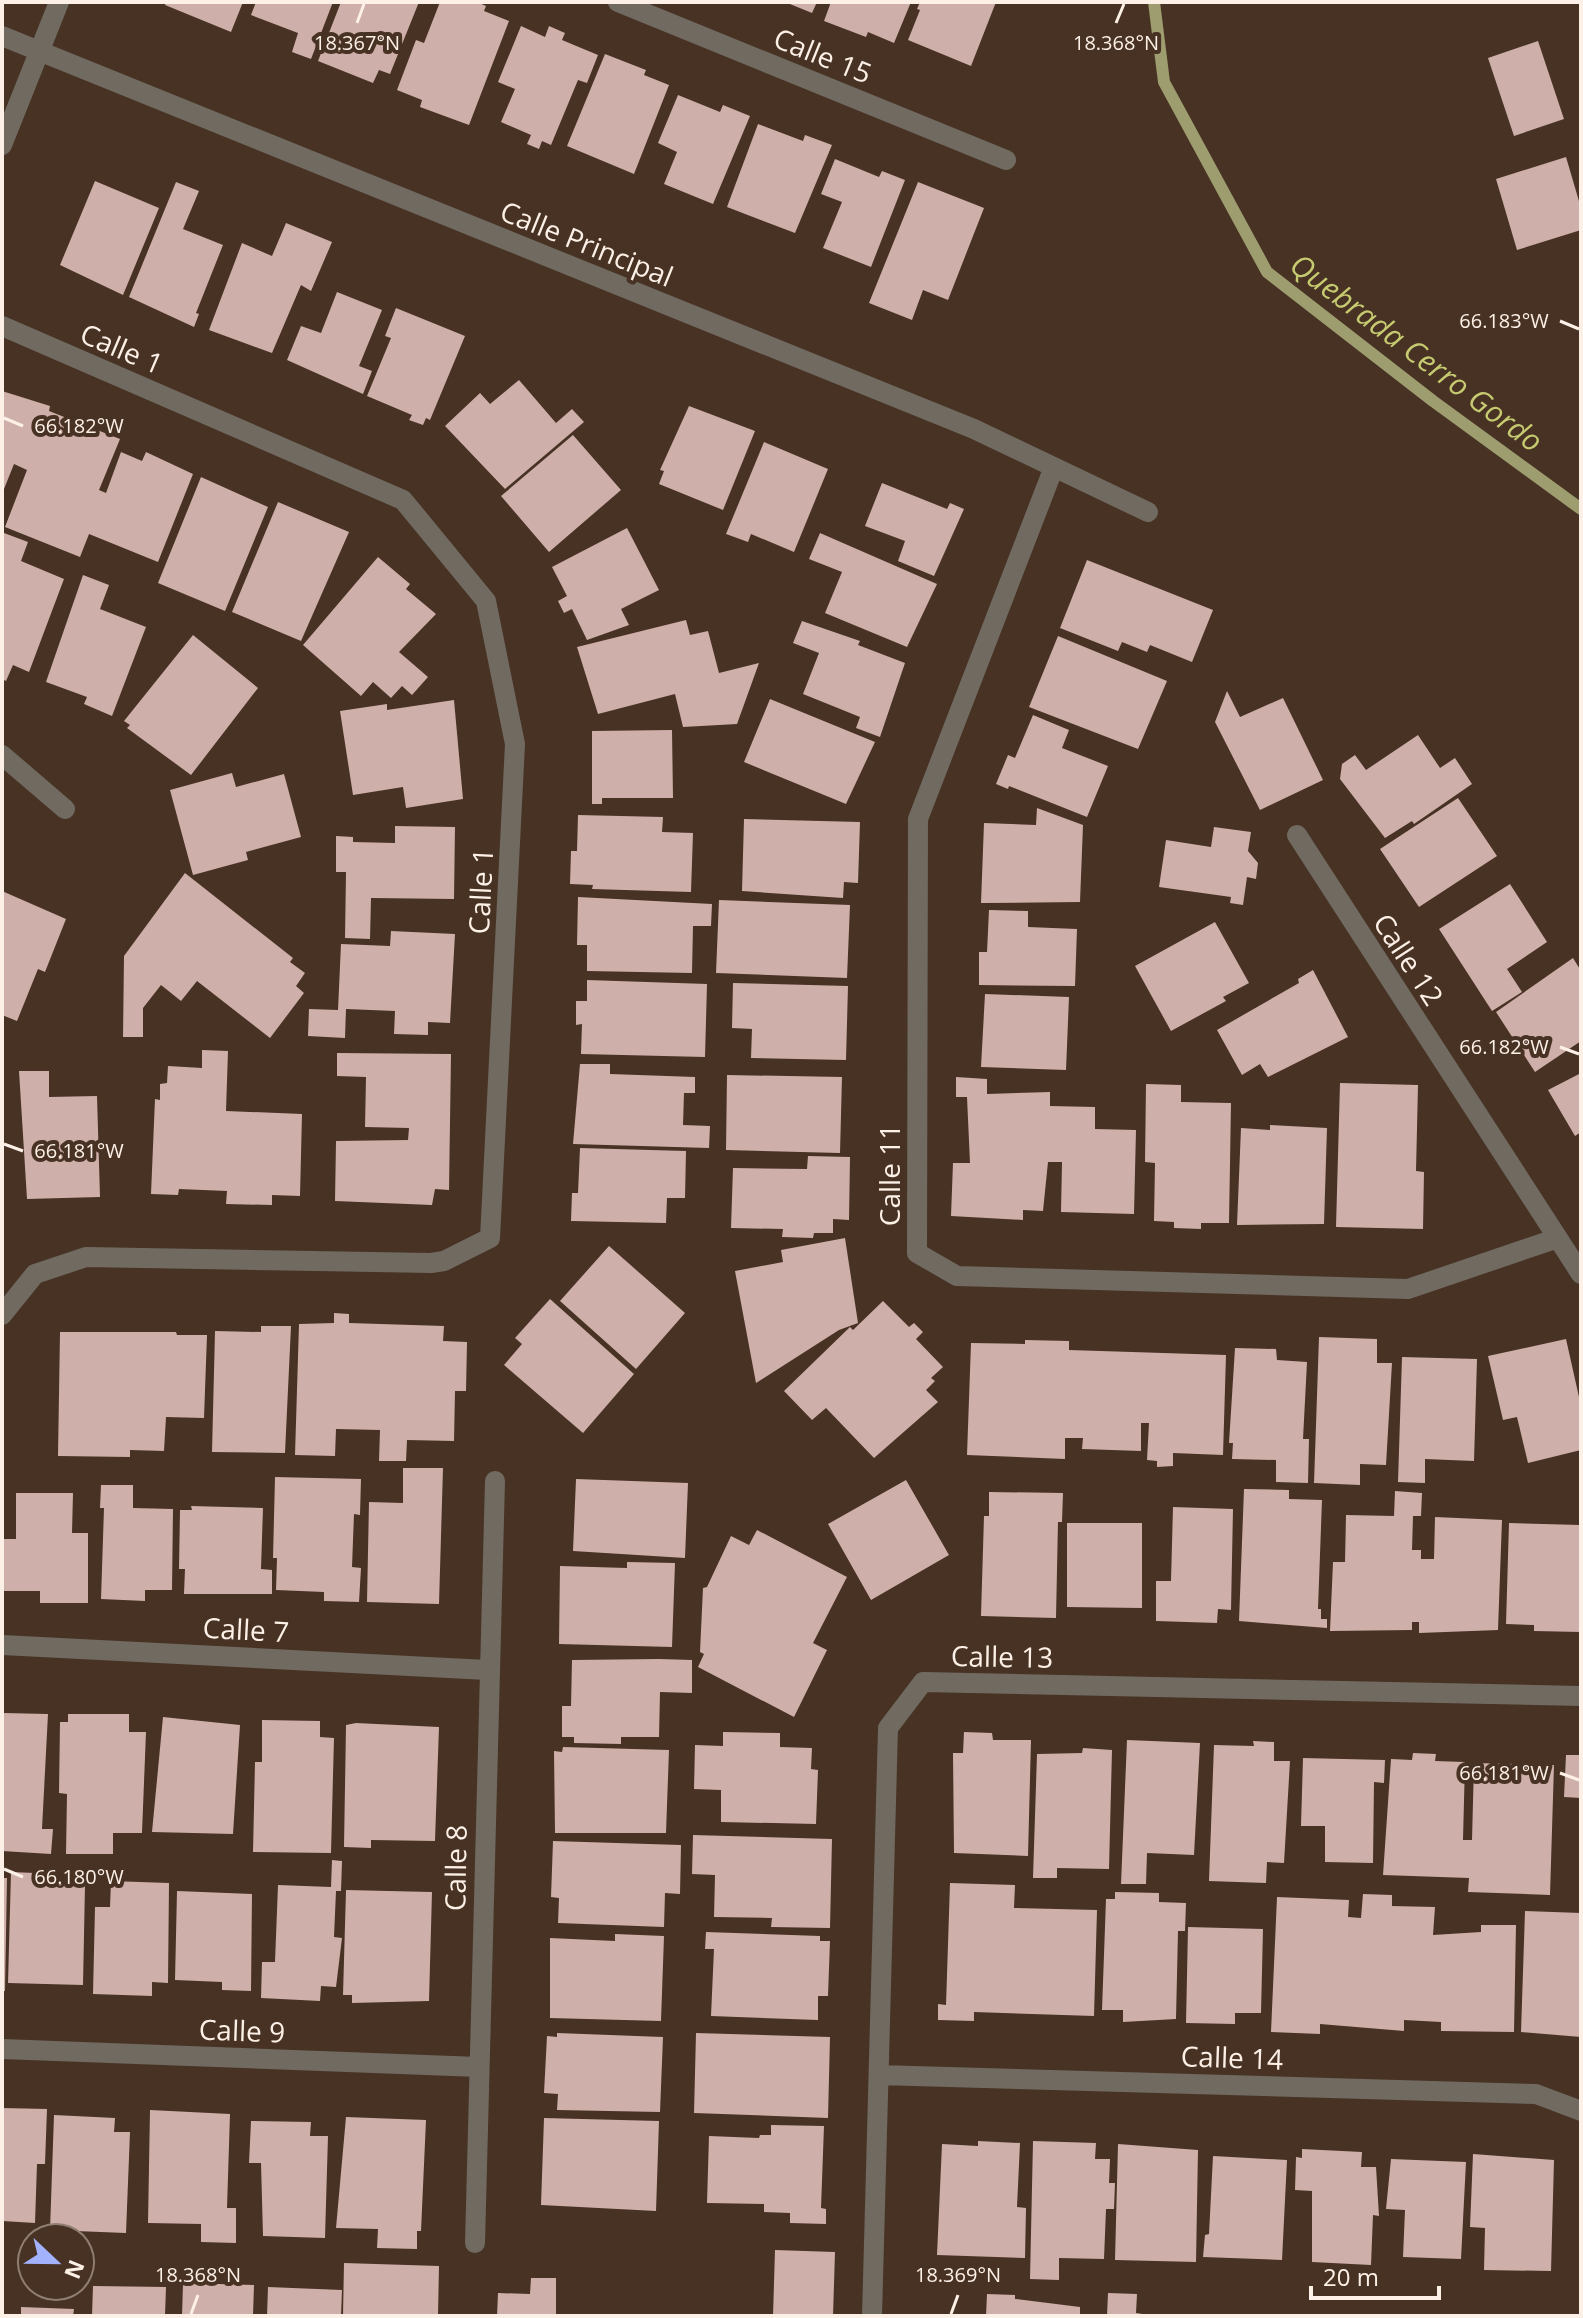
<svg xmlns="http://www.w3.org/2000/svg" width="1583" height="2318" viewBox="0 0 1583 2318" font-family="'Open Sans',sans-serif">
<style>
.lines{fill:none;stroke-linecap:round;stroke-linejoin:round}
.stream{stroke:#9e9d6f;stroke-width:12}
.building{fill:#cfafaa}
.street{stroke:#706a60;stroke-width:20}
.ticks{fill:none;stroke:#fdf0e7;stroke-width:3}
.labels{text-anchor:middle;dominant-baseline:central;stroke-width:8;stroke-linejoin:round;paint-order:stroke}
.street-label{font-size:28px;fill:#fdf0e7;stroke:#473224}
.water-label{font-size:30px;font-style:italic;fill:#c6ca70;stroke:#473224}
.ticks-label{font-size:20px;text-anchor:middle;fill:#fdf0e7;stroke:#473224;stroke-width:8;stroke-linejoin:round;paint-order:stroke}
</style>
<rect width="100%" height="100%" fill="#473224"/>
<g class="lines">
<!-- stream -->
<path class="stream" d="M1154,2L1164,82L1267,272L1433,401L1581,509"/>
</g>
<!-- building -->
<path class="building" d="M166,2H243L231,32L165,5Z
M256,2H333L311,59L292,52L298,33L251,15Z
M341,2H419L390,74L379,70L373,83L318,61Z
M440,2H477L486,6L484,11L509,21L469,125L420,107L422,100L397,90L416,40L424,43Z
M785,2H817L812,13Z
M831,2H911L894,43L868,32L866,37L824,21Z
M920,2H996L971,66L908,40L920,10L917,9Z
M521,26L545,37L549,26L565,33L562,40L598,55L587,83L578,80L551,145L542,141L539,149L527,144L531,135L501,122L515,89L498,82Z
M1538,41L1564,119L1514,136L1488,58Z
M605,54L646,70L644,75L669,85L634,174L567,146Z
M678,95L720,112L723,105L750,116L713,204L664,184L677,152L658,143Z
M758,124L803,141L805,135L832,145L795,233L727,207Z
M1566,157L1581,208V230L1517,250L1496,179Z
M835,159L879,177L882,171L905,180L871,267L823,248L842,202L821,194Z
M95,181L159,208L123,295L60,265Z
M176,182L199,191L183,229L223,245L196,313L199,314L194,327L129,297Z
M918,182L984,208L948,300L923,290L912,320L869,303Z
M286,223L332,242L311,291L301,285L272,353L209,330L242,243L272,256Z
M337,292L382,310L359,366L372,371L363,394L287,360L301,326L321,333Z
M396,308L465,336L430,420L426,418L423,425L409,420L412,415L367,396L391,338L385,336Z
M519,380L556,423L572,409L584,422L505,489L445,426L480,393L490,404Z
M2,391L50,406L49,411L120,439L99,490L106,493L121,452L142,461L146,452L193,474L158,562L89,534L80,557L5,527L27,470L14,464L2,494Z
M689,406L755,431L723,510L659,484L664,471L660,470Z
M573,435L621,490L549,552L501,496Z
M764,442L828,469L794,552L751,534L748,542L726,534Z
M201,477L268,507L225,611L158,583Z
M882,483L947,509L950,503L964,509L934,576L898,561L905,541L865,526Z
M278,502L349,532L301,641L232,612Z
M627,528L659,590L621,609L629,625L587,640L572,609L564,613L558,601L567,596L552,567Z
M4,533L28,542L21,561L64,579L29,672L13,665L6,681L2,679Z
M820,533L937,584L907,647L825,613L842,572L809,559Z
M378,557L410,584L406,589L436,614L399,652L428,677L412,695L402,686L391,698L373,682L361,696L303,645Z
M1087,560L1213,610L1192,662L1150,645L1147,652L1122,642L1118,651L1060,628Z
M83,575L109,585L100,609L146,627L112,716L84,704L87,697L46,682Z
M686,620L690,635L708,631L719,673L759,663L737,724L683,727L675,694L598,714L577,647Z
M802,621L860,641L858,645L905,663L880,737L856,728L860,717L803,694L819,653L793,643Z
M193,635L258,688L191,775L127,728L130,725L124,721Z
M1058,636L1167,681L1138,749L1029,707Z
M1227,691L1240,717L1283,698L1323,780L1260,810L1215,722Z
M770,699L875,742L846,804L744,762Z
M454,700L463,799L406,808L403,787L353,795L340,711L387,704V710Z
M1033,715L1069,730L1062,748L1108,766L1087,817L1009,786L1008,789L996,784L1008,755L1015,758Z
M672,730L673,798H602V804H592V731Z
M1418,735L1440,768L1455,758L1472,784L1414,824L1412,821L1385,838L1340,779L1342,764L1355,755L1366,770Z
M232,773L236,787L284,774L301,837L246,852L248,860L193,875L170,790Z
M1458,798L1497,856L1419,907L1380,849Z
M1037,808L1083,825L1080,902L981,903L984,823L1036,825Z
M578,815L663,817L662,832L693,833L691,892L592,889L593,885L570,884L571,851H577Z
M744,819L860,822L858,883L844,882L843,898L742,891Z
M395,826L455,827L454,899L371,898L370,939L345,938L346,872H336V836L353,837V842L395,843Z
M1214,827L1251,832L1248,851L1258,863L1256,879L1247,877L1243,905L1230,903L1231,897L1159,887L1166,840L1211,847Z
M185,873L293,958L290,962L305,973L296,986L304,993L270,1038L197,981L181,1001L161,985L143,1008V1037H123L124,956Z
M1510,884L1547,942L1507,969L1522,992L1492,1011L1439,929Z
M2,891L66,919L45,972L38,969L17,1021L2,1015Z
M578,897L712,904L711,926H693L692,973L587,971V945H577Z
M719,900L850,905L847,978L716,973Z
M989,910L1028,911V927L1077,929L1075,986L979,985V952H987Z
M1215,922L1249,983L1223,997L1226,1001L1171,1031L1135,966Z
M391,931L455,934L450,1023L428,1022V1035L394,1034L395,1011L346,1009L345,1038L308,1036L309,1009L338,1010L341,944L390,946Z
M1573,958L1581,971V1041L1535,1072L1496,1012Z
M1313,970L1348,1037L1268,1077L1260,1064L1242,1075L1217,1030L1299,983L1298,979Z
M587,980L707,984L705,1057L581,1054L582,1024L576,1025V1001H587Z
M733,983L848,986L846,1060L751,1058L752,1029L732,1028Z
M985,994L1069,997L1066,1070L981,1067Z
M202,1050L228,1051L226,1111L302,1114L300,1196L272,1195V1205L226,1204L227,1191L179,1189L178,1195L151,1194L155,1099L160,1100V1084L167,1083L168,1066L202,1068Z
M337,1053L451,1054L449,1190L435,1189L432,1205L335,1201L336,1141L408,1140L409,1128L365,1127L366,1077L337,1076Z
M580,1064H610V1074L695,1077V1093H684L683,1125L710,1126L709,1148L573,1144Z
M19,1071H49V1097L97,1096L100,1197L27,1199Z
M1581,1073V1132L1575,1136L1548,1090Z
M727,1075L842,1077L840,1153L726,1150Z
M956,1077L987,1079V1094L1050,1092V1106L1095,1107V1129L1136,1130L1134,1214L1061,1212L1062,1162H1048L1043,1211L1023,1210V1220L951,1216L953,1163H970L967,1097H956Z
M1340,1083L1418,1085L1416,1171L1424,1172L1423,1229L1336,1227Z
M1146,1084L1181,1085V1102L1231,1103L1229,1223H1201V1229L1174,1228V1222L1154,1221L1155,1163L1145,1162Z
M1270,1125L1327,1128L1324,1224L1237,1225L1241,1128L1270,1130Z
M580,1148L686,1151L685,1198H667L666,1223L571,1221L572,1193H578Z
M808,1156L850,1157L849,1220L833,1219V1233H814L813,1238L782,1237L783,1229L731,1228L733,1168L807,1169Z
M845,1238L858,1323L839,1330L756,1383L735,1271L783,1262L781,1250Z
M609,1246L685,1313L636,1369L560,1301Z
M550,1299L634,1374L583,1433L504,1365L522,1344L515,1338Z
M883,1301L909,1327L914,1323L923,1332L916,1339L943,1367L931,1378L935,1381L926,1390L938,1402L874,1458L826,1408L812,1420L784,1391L850,1327L853,1330Z
M334,1313L349,1314V1323L444,1326L443,1341L467,1342L466,1391H455L454,1441L407,1440L406,1461H379L380,1430L336,1429L335,1456L295,1455L299,1324L334,1323Z
M261,1326H291L285,1453L212,1452L215,1331L261,1332Z
M60,1332H176L177,1335H207L204,1418L166,1417L164,1451L130,1450V1457L58,1456Z
M1319,1337L1377,1339V1363H1392L1386,1465L1360,1464V1485L1314,1483Z
M1566,1339L1581,1406V1450L1528,1463L1517,1417L1503,1420L1488,1356Z
M1025,1340L1069,1341V1350L1226,1355L1223,1455L1173,1453V1466L1157,1467V1461L1147,1460L1149,1423H1141V1451L1082,1449L1083,1438H1065V1459L967,1455L971,1343L1025,1344Z
M1235,1348L1276,1349L1277,1360L1307,1362L1303,1439H1309L1308,1483L1276,1482V1460L1232,1459L1233,1443H1229Z
M1402,1357L1477,1359L1474,1461L1425,1459V1483L1398,1482Z
M403,1468H443L439,1604L367,1602L369,1502L403,1503Z
M275,1477L361,1479L360,1515L354,1514L352,1567L361,1568L359,1602L324,1601V1592L276,1590L277,1558H273Z
M576,1479L688,1483L685,1558L573,1551Z
M906,1480L949,1555L871,1600L828,1524Z
M101,1485H133V1508L173,1509L172,1590H145V1601L101,1599L104,1508H100Z
M1244,1489L1289,1490V1499L1322,1500L1318,1609H1321V1619H1327V1628L1239,1621Z
M1395,1491L1422,1493L1421,1516H1413L1412,1550H1421V1559H1434L1435,1517L1502,1520L1498,1630L1419,1633V1622H1412V1630L1330,1631L1333,1562H1345L1346,1515L1394,1516Z
M989,1492L1063,1493L1062,1522H1058L1056,1618L981,1616L984,1516H989Z
M16,1493H73L72,1533H88V1603H40V1591H2V1539H16Z
M191,1506L263,1508L261,1569L272,1570V1594H184L185,1569H179L180,1510H192Z
M1173,1507L1233,1509L1231,1610L1218,1609L1217,1623L1156,1621V1581H1171Z
M1067,1523H1142V1608L1067,1607Z
M1509,1523L1581,1525V1632L1534,1631V1625L1506,1624Z
M757,1530L847,1577L813,1643L827,1650L794,1717L698,1667L704,1654L700,1652L703,1588L707,1587L731,1536L749,1545Z
M627,1562L675,1563L672,1647L559,1644L560,1566L627,1568Z
M659,1659L692,1660V1693L660,1692L659,1737H621V1744L574,1743V1737H562V1706H571L572,1660Z
M4,1713L48,1714L42,1829H53L51,1854L2,1851Z
M68,1714H129V1732H146L142,1833H113V1854H66L67,1794L59,1793L60,1722H68Z
M163,1717L240,1725L233,1834L152,1832Z
M262,1720L320,1721V1737L334,1738L331,1853L253,1852L255,1762H262Z
M356,1723L439,1727L435,1841L371,1840V1848L344,1847L346,1725Z
M723,1732L780,1733V1747L812,1748L811,1769L818,1770L816,1824L721,1822V1790L694,1789L695,1745L723,1746Z
M964,1732L992,1733L993,1740H1031L1028,1856L954,1853L953,1753H963Z
M1127,1740L1200,1743L1194,1855L1147,1853L1146,1884H1121Z
M1253,1741L1274,1742V1761H1290L1284,1863L1267,1862L1266,1883L1209,1881L1214,1745L1254,1746Z
M563,1747L669,1750L666,1833H555L554,1751L562,1752Z
M1083,1748L1112,1750L1109,1869L1057,1868V1878H1033L1037,1754L1082,1753Z
M1413,1753L1436,1754L1435,1761L1465,1762L1463,1840H1472L1474,1763L1554,1765L1550,1895L1468,1892L1469,1878L1383,1875L1391,1759L1412,1760Z
M1566,1755H1581V1798L1564,1797Z
M1303,1758L1385,1760L1384,1783L1374,1782L1373,1863L1325,1862V1826H1301Z
M693,1835L832,1839L830,1928L771,1927L772,1918L714,1917L715,1875L692,1874Z
M553,1841L681,1845L680,1894L665,1893L664,1927L558,1923L559,1898L551,1897Z
M332,1860L342,1861L341,1891H336L334,1937L342,1938L336,1987L321,1986L320,2001L261,1998L262,1962H275L278,1885L331,1887Z
M11,1872L35,1873V1884L85,1885L83,1985L8,1983Z
M2,1878H7L5,1991H2Z
M111,1881L169,1883L168,1983L152,1982V1996L93,1994L95,1907H110Z
M950,1883L1015,1885L1014,1908L1097,1910L1094,2016L974,2012V2021L938,2020V2004L946,2005Z
M346,1890L432,1892L429,2001L352,2003V1995H343Z
M177,1891L252,1894L251,1991L222,1990V1982L175,1980Z
M1115,1892L1159,1893V1902L1186,1903L1185,1931H1178L1176,2019L1123,2022V2010H1102L1106,1899H1115Z
M1363,1894L1392,1895V1906L1435,1907L1433,1935L1481,1932V1925H1516L1514,2032L1441,2031V2022L1404,2020V2031L1320,2024V2034L1271,2032L1277,1897L1349,1900L1348,1917L1361,1918Z
M1525,1911L1581,1913V2037L1521,2032Z
M1188,1927L1263,1929L1261,2013H1235V2024L1186,2023Z
M706,1932L820,1936V1941H830L828,1996H818V2020L711,2016L714,1949H705Z
M615,1934L664,1936L661,2021L550,2018V1938L615,1941Z
M557,2033L663,2037L660,2112L557,2110L558,2094L544,2093L547,2036L557,2037Z
M696,2033L830,2037L828,2118L694,2113Z
M2,2108L47,2109L45,2164H37L35,2223L2,2221Z
M150,2110L230,2114L227,2208H236V2243L201,2242V2224L148,2223Z
M54,2115L115,2118L114,2132H130L126,2233L50,2230Z
M346,2117L426,2120L421,2231H417V2249L377,2248L378,2229L336,2228Z
M544,2118L659,2121L656,2211L541,2205Z
M251,2121L311,2122L310,2136H328L325,2238L263,2236L261,2163H249Z
M771,2125L824,2126L821,2208L826,2209V2224L790,2223V2213L764,2212V2204L707,2203L709,2136L759,2138L760,2135H771Z
M978,2141L1020,2143L1017,2207L1026,2208L1025,2258L937,2255L942,2144L978,2146Z
M1033,2141L1096,2143L1095,2159H1110L1109,2183H1115L1114,2209H1106L1104,2259L1059,2258V2280L1030,2279Z
M1118,2144L1198,2150L1196,2262L1115,2260Z
M1302,2149L1362,2152L1361,2167H1376L1379,2216L1373,2215L1371,2265L1312,2262V2191L1295,2190L1296,2157L1302,2158Z
M1473,2154L1554,2160L1551,2271L1484,2270L1485,2228L1470,2227Z
M1213,2156L1287,2160L1282,2260L1203,2257L1205,2235L1209,2234Z
M1391,2159L1466,2162L1461,2259L1403,2257L1405,2210L1386,2209Z
M775,2250L835,2252L833,2316H773Z
M344,2263L439,2266L438,2316H343Z
M531,2278H556V2316H497L498,2293L530,2294Z
M183,2283L254,2285L253,2316H182Z
M93,2286L166,2287L165,2316H92Z
M268,2287L342,2290L341,2316H267Z
M1108,2293L1137,2294L1136,2313L1156,2316H1107Z
M987,2294L1015,2295V2299L1080,2307V2316H986Z
M21,2307L74,2309L73,2316H21Z"/>
<g class="lines">
<!-- street -->
<path class="street" d="M618,2L1006,160
M2,36L974,429L1148,512
M2,145L59,2
M2,326L403,500L486,601L515,744L490,1238L444,1261L431,1263L86,1257L35,1274L2,1315
M1054,467L918,819L917,1253L957,1276L1408,1289L1558,1238
M2,755L65,809
M1297,835L1581,1274
M2,1645L487,1670
M2,2049L479,2067
M879,2075L1536,2094L1581,2111
M475,2243L495,1481
M872,2316L888,1728L923,1682L1581,1696"/>
</g>
<!-- ticks -->
<path class="ticks" d="M357,23L364,4M1116,23L1124,4M1560,321L1579,329M4,418L23,426M1560,1047L1579,1054M4,1144L23,1151M1560,1773L1579,1780M4,1869L23,1877M191,2314L198,2295M951,2314L958,2295"/>
<g class="labels">
<!-- street labels -->
<g class="street-label">
<text transform="translate(823 55) rotate(22)">Calle 15</text>
<text transform="translate(587 243) rotate(22)">Calle Principal</text>
<text transform="translate(122 348) rotate(23)">Calle 1</text>
<text transform="translate(480 891) rotate(-87)">Calle 1</text>
<text transform="translate(1409 959) rotate(57)">Calle 12</text>
<text transform="translate(889 1175) rotate(-90)">Calle 11</text>
<text transform="translate(246 1629) rotate(3)">Calle 7</text>
<text transform="translate(1002 1656) rotate(1)">Calle 13</text>
<text transform="translate(455 1868) rotate(-89)">Calle 8</text>
<text transform="translate(242 2030) rotate(2)">Calle 9</text>
<text transform="translate(1232 2057) rotate(2)">Calle 14</text>
</g>
<!-- water labels -->
<g class="water-label">
<text transform="translate(1417 352) rotate(37)">Quebrada Cerro Gordo</text>
</g>
</g>
<g class="ticks-label">
<text x="357" y="50">18.367°N</text>
<text x="1116" y="50">18.368°N</text>
<text x="1504" y="328">66.183°W</text>
<text x="79" y="433">66.182°W</text>
<text x="1504" y="1054">66.182°W</text>
<text x="79" y="1158">66.181°W</text>
<text x="1504" y="1780">66.181°W</text>
<text x="79" y="1884">66.180°W</text>
<text x="198" y="2282">18.368°N</text>
<text x="958" y="2282">18.369°N</text>
</g>
<!-- border -->
<rect width="1583" height="2318" fill="none" stroke="#fdf0e7" stroke-width="8"/>
<!-- north arrow -->
<g transform="translate(56 2262) rotate(112)"><circle r="38" fill="#473224" stroke="#907e72" stroke-width="2"/>
<path d="M0-6L14 30L0 20L-14 30Z" fill="#a3b2fc"/>
<text y="-12" font-size="22" font-weight="bold" text-anchor="middle" fill="#fdf0e7">N</text>
</g>
<!-- scale -->
<path d="M1311 2286v12h128v-12" fill="none" stroke="#fdf0e7" stroke-width="4"/>
<text x="1323" y="2286" font-size="24" fill="#fdf0e7" stroke="#473224" stroke-width="6" paint-order="stroke">20 m</text>
</svg>
